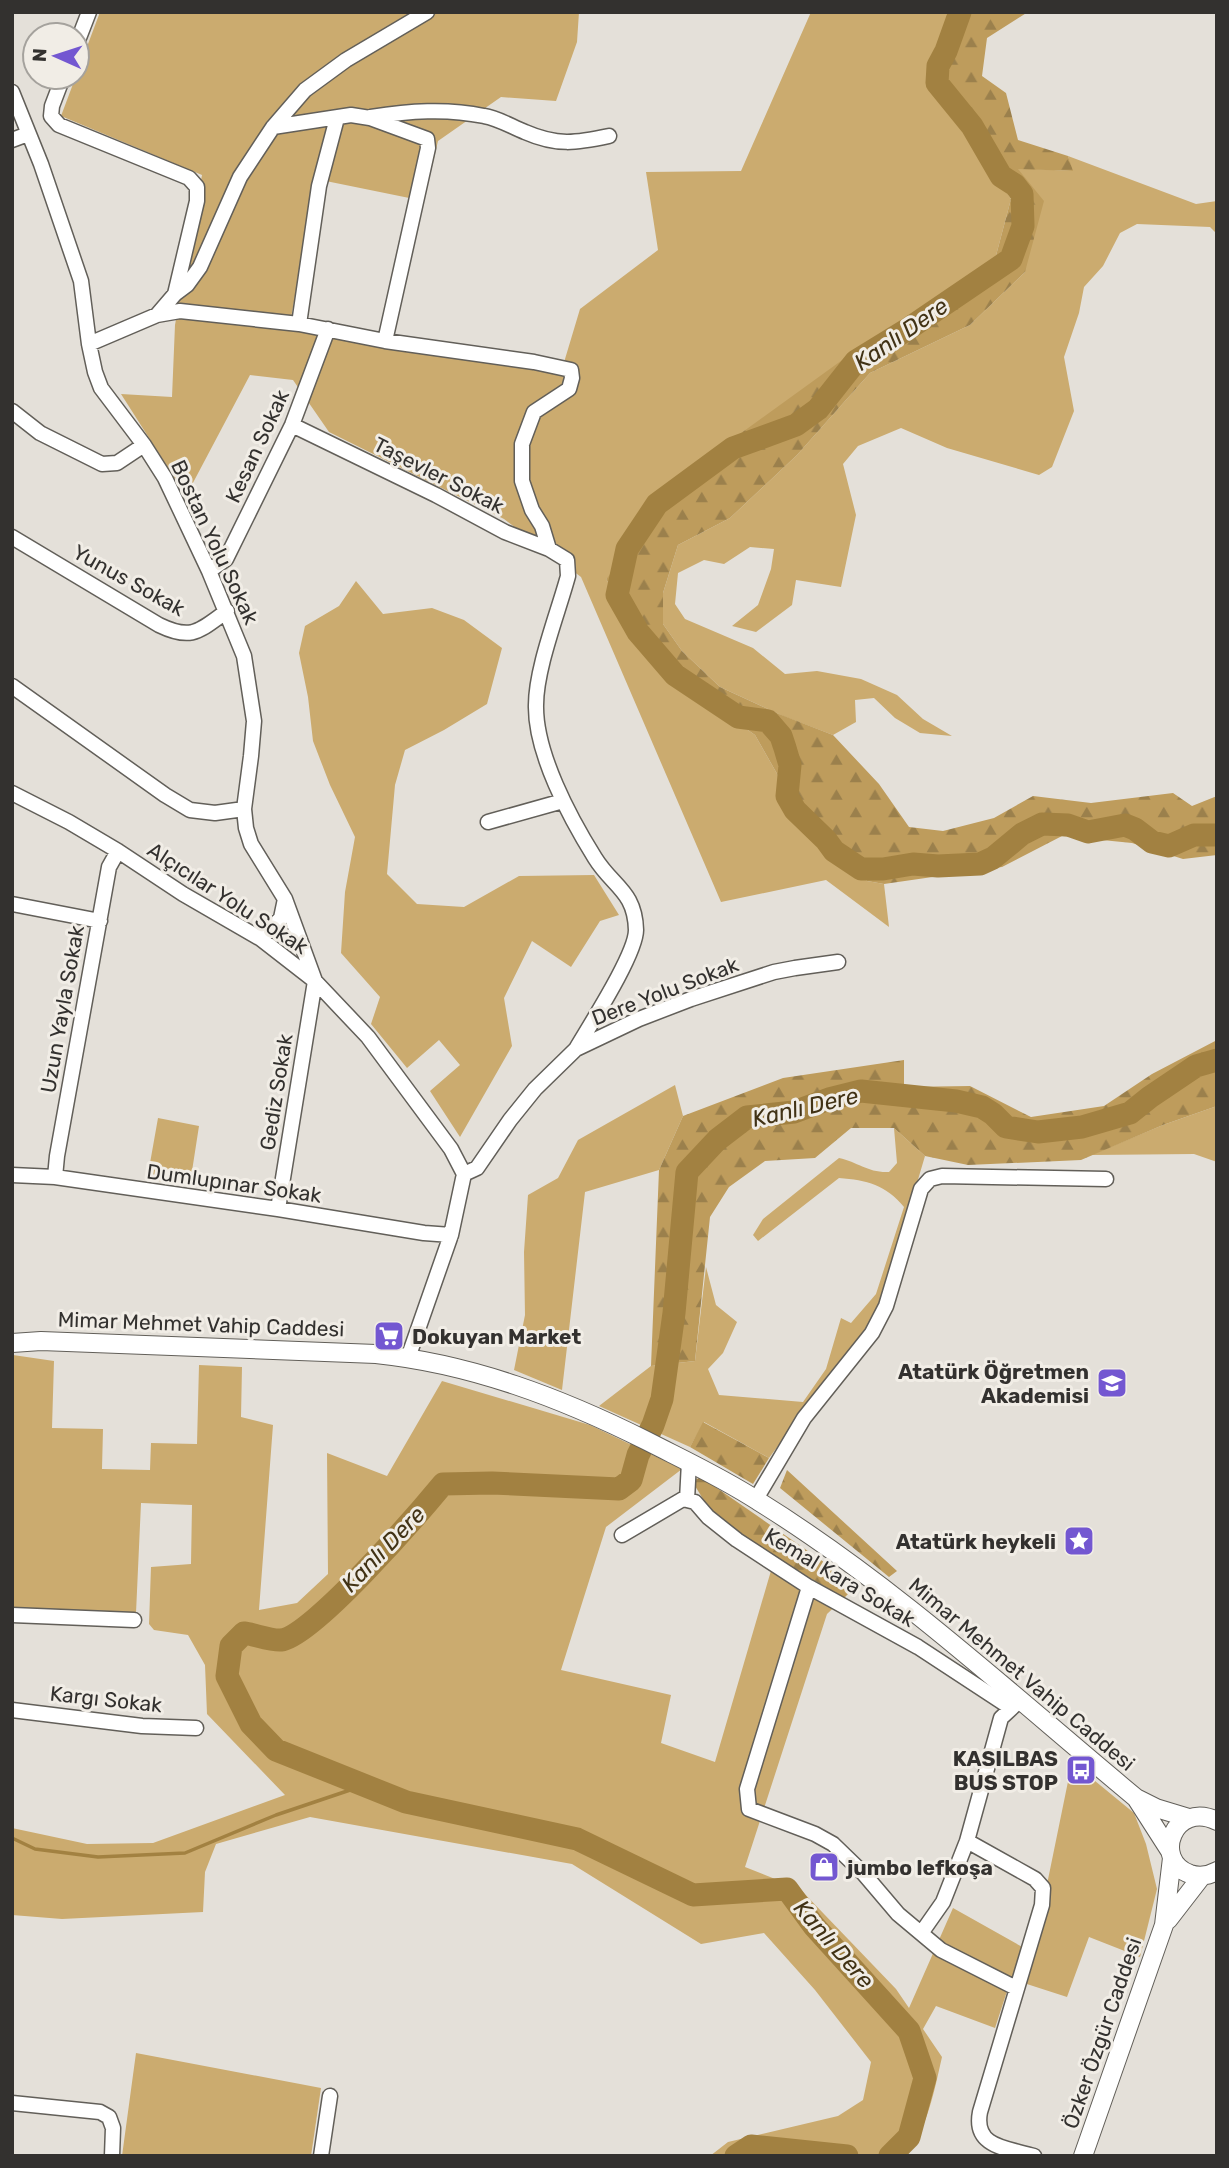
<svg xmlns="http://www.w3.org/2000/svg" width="1229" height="2168" viewBox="0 0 1229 2168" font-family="Rubik,sans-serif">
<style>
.grass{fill:#cbab6f}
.forest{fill:url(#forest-firs)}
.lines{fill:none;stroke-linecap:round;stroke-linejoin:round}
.stream{stroke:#a28141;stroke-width:3.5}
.river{stroke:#a28141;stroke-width:23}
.minor-casing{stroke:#625f59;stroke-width:17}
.major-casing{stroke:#625f59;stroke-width:20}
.minor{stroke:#fff;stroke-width:14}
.major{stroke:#fff;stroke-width:18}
.labels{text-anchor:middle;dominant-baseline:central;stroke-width:6;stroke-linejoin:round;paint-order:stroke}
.street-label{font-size:21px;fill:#33312f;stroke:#f1ede6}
.poi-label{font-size:21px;font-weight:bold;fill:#33312f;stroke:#f1ede6;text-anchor:end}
.water-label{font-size:23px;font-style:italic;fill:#413215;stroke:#f1ede6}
</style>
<defs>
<pattern id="forest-firs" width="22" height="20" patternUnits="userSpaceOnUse" patternTransform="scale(1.75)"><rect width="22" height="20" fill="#be9c5c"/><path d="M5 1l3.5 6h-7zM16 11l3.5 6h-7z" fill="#9b804c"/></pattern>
</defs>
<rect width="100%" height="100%" fill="#e4e0d9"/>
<!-- grass -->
<path class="grass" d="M100,12H579L577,42L556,101L501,97L438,141L424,201L316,179L291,318L562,369L580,309L658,250L646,172L741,171L811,12H949L931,69L1011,199L994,263L606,579L661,669L755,735L780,779L867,881L884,884L889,927L826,880L721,902L581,577L504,519L329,432L293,380L250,375L186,496L121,394L172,397L175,325L202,175L61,116Z
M1068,156L1196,204L1217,201V234L1210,227L1137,224L1120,233L1103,266L1084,287L1079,313L1064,357L1074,411L1052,467L1039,475L947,448L901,428L858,446L843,464L856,515L841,587L796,580L792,605L756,632L732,626L758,605L771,569L774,549L750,547L724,564L704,560L678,573L675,604L685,619L753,648L785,674L817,671L861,679L897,695L923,719L952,736L920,733L895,718L874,698L855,700L856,722L833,735L783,716L720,687L682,651L663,624V593L678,545L730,518L797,455L870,373L970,325L1025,272L1017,168L1072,171Z
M356,581L383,614L432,608L464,620L502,648L487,704L444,730L405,750L395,785L387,874L417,904L464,907L519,876L594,875L619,915L600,921L571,967L532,941L504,998L512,1046L460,1137L430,1091L460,1065L439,1040L407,1068L371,1024L380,997L341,953L345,892L355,837L330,785L313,741L308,697L299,653L305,626L339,606Z
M675,1085L683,1116L659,1170L585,1192L562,1390L514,1370L525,1315L524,1252L528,1195L558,1178L578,1140Z
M1217,1106V1162L1194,1154L1091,1155L1163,1125Z
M158,1118L199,1126L190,1184L147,1180Z
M894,1128L925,1156L882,1301L868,1325L769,1458L704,1422L690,1447L599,1406L651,1366L695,1361L706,1267L716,1305L737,1322L723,1353L708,1369L719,1395L803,1402L826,1369L841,1318L851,1323L876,1294L904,1207C886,1185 867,1180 839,1178L758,1241L753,1235L763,1219L839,1158C858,1162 868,1173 889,1172L897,1163Z
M13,1355L54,1361L52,1428L103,1429L102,1469L150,1470L151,1443L197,1444L199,1365L242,1367L241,1417L273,1425L259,1610L297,1603L328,1574L327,1453L387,1476L442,1381L590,1425L682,1469L606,1527L561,1670L671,1695L661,1743L715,1762L775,1557L844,1598L827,1614L745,1867L800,1889L896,1989L909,2008L953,1908L1033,1953L1072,1762L1134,1813L1146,1844L1157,1889L1140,1957L1089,1937L1067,1997L1011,1979L995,2028L936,2006L923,2029L942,2057C934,2092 928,2125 907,2156H710L728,2142L838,2116L863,2100L871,2062L815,1990L764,1933L701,1944L572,1864L310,1817L216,1844L205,1872L203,1912L62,1919L12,1915V1828L87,1844L153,1843L285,1795L207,1714L205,1665L188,1635L154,1630L149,1624L151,1567L191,1564L192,1505L141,1503L136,1613L12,1608Z
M136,2053L321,2088L311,2156H122Z"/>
<!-- forest -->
<path class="forest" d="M949,12H1028L987,38L982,76L1006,93L1018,140L1068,156L1073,171L1018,169L1044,201L1025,272L970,325L870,373L797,455L730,518L678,545L663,593V624L682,651L720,687L779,714L833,735L879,784L909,827L943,831L994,818L1033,796L1091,803L1173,793L1192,806L1217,796V855L1183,859L1132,843L1062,836L1002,867L884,884L867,881L780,779L755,735L661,669L606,579L726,444L856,350L994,263L1011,199L931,69Z
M1217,1040V1106L1163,1125L1081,1160L968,1165L925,1156L894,1128H851L815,1158L765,1161L729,1187L710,1217L695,1361L651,1366L659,1170L683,1116L783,1078L904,1060V1087L970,1086L1031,1117L1104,1106L1152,1074Z
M703,1422L769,1458L753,1484L690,1447Z
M787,1470L897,1571L889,1577L780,1488Z
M701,1477L857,1585L844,1598L775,1557L711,1512L692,1481Z"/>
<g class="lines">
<!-- stream -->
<path class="stream" d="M12,1838L35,1849L98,1857L185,1853L276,1815L365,1785"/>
<!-- river -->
<path class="river" d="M960,12L946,51L938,66L937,83L972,126L1001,176L1015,185L1022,194L1023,226L1011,259L908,329L856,361L818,409L796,425L733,448L657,504L627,549L617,595L638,632L675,675L738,717L768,721L781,736L785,748L790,765L787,796L795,810L826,840L834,851L861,869H883L913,864L938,866L980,864L993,858L1022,834L1042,824L1068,825L1088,832L1125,825L1135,829L1152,842L1169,846L1194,835H1217
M736,2156L751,2146L847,2156
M890,2156L909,2137L925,2078L909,2031L814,1926L787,1889L693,1895L577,1839L406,1802L276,1750L251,1724L227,1676L231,1646L244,1633C253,1634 272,1641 281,1640C312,1637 419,1513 443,1484L492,1483L619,1489L631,1480L638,1455L653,1425L662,1399L674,1313L687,1172L717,1140L747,1117L794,1112L829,1099L861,1091L956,1101L982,1107L993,1114L1006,1127L1038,1132L1082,1127L1130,1113L1150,1097L1196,1066L1217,1060"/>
<!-- minor casing -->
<g class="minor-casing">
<path id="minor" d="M77,43L89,12
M63,77L52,106L51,116L59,125L189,178L197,187V201L175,294
M12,92L41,164L81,281L89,344L95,372L101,388L144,445L165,478L209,571L244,656L254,721L251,756L244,809L246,828L251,844L285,899L315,981L278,1209
M371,117C409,111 446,108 484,116C498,118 512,127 525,132C557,146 576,143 609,136
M273,127L351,115L370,118L427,139L428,148L385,341
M12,140L28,134
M157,315L180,311L299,324L385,341L534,362L571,370L572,378L569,389L534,412L522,444V481L532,510L542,526L549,549
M299,324L319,186L337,118
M89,344L157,315L175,294L187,285L200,267L240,177L273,127L305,90L346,60L427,12
M12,411L40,433L102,464L117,463L144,445
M292,425L436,495L505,532L549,549L567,560L568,576C558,613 536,668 536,705C535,753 570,818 595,858C613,887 635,891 636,930C636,954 590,1025 576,1049
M12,537L159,625C192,641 199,631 227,611
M209,571L226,559L292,425L328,329
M12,686L165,795L190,810L215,813L244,809
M12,793L69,822L118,851L183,894L261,939L315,981L368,1037L451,1149L464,1174
M488,822L563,801
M12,904L100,921
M261,939L281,918L285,899
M464,1174L477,1168L510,1120L535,1089L576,1049L639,1019L691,999L774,972L795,968L838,962
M12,1175L55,1177L278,1209L424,1233L451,1235
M55,1177L57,1156L109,867L118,851
M408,1358L451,1235L464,1174
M756,1499L804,1418L872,1333L886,1306L921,1189L930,1179L942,1176L1106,1179
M687,1500L695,1502L708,1517L737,1540L809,1587L918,1647L1011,1708
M687,1500L689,1462
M622,1535L683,1499L687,1500
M809,1587L747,1789L749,1809L815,1834L833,1844L864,1874L898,1914L941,1950L1016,1988
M12,1615L134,1620
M12,1710L142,1726L196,1728
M967,1841L1035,1879L1043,1888L1042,1905L980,2112C973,2148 1008,2148 1034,2156
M922,1932L943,1902L967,1841L1001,1718L1017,1703
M12,2103L100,2112L109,2117L113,2128L112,2156
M321,2156L330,2096"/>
</g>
<!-- major casing -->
<g class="major-casing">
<path id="major" d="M12,1343L41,1341L376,1354C472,1364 561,1398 647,1441C684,1460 723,1478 758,1501C895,1586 1013,1696 1136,1798L1156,1808L1189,1818
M1136,1798L1170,1851
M1217,1821C1174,1800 1151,1860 1190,1874C1199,1877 1208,1876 1217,1871
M1168,1920L1202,1876
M1083,2156L1164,1925L1172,1858"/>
</g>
<!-- minor -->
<use href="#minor" class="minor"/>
<!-- major -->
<use href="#major" class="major"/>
</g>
<!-- icons -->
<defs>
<g id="supermarket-square" transform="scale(1.575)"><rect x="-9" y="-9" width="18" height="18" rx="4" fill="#7357d1" stroke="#f1ede6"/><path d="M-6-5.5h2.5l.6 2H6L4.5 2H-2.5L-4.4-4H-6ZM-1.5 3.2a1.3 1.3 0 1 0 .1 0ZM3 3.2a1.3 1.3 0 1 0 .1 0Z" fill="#fff"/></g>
<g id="university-square" transform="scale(1.575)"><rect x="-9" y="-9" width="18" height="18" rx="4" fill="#7357d1" stroke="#f1ede6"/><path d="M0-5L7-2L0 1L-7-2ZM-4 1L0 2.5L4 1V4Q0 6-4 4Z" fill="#fff"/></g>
<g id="sight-square" transform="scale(1.575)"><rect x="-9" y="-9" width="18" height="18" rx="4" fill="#7357d1" stroke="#f1ede6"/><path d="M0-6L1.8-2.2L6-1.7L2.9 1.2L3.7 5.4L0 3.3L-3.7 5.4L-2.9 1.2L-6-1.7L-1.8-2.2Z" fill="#fff"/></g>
<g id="bus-square" transform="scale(1.575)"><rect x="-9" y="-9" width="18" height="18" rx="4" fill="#7357d1" stroke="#f1ede6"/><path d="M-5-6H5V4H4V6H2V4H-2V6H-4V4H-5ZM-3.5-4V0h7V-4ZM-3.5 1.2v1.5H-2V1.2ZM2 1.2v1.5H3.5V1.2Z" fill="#fff"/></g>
<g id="shop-square" transform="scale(1.575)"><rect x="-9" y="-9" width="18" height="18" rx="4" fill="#7357d1" stroke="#f1ede6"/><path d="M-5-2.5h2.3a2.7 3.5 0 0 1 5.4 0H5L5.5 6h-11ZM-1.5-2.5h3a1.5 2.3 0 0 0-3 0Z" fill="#fff"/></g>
</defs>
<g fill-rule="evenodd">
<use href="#supermarket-square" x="389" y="1336"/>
<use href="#university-square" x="1112" y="1383"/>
<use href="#sight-square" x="1079" y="1541"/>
<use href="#bus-square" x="1081" y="1770"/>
<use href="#shop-square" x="824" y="1867"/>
</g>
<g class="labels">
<!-- street labels -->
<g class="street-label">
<text transform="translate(257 446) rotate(-65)">Kesan Sokak</text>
<text transform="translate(439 475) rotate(27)">Taşevler Sokak</text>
<text transform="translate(215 542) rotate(65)">Bostan Yolu Sokak</text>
<text transform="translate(129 580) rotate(29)">Yunus Sokak</text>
<text transform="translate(228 898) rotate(33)">Alçıcılar Yolu Sokak</text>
<text transform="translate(665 991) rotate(-21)">Dere Yolu Sokak</text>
<text transform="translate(62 1009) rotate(-80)">Uzun Yayla Sokak</text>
<text transform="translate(276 1092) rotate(-81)">Gediz Sokak</text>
<text transform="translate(234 1183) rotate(8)">Dumlupınar Sokak</text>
<text transform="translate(201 1324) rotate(2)">Mimar Mehmet Vahip Caddesi</text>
<text transform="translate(840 1577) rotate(31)">Kemal Kara Sokak</text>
<text transform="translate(1022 1674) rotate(40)">Mimar Mehmet Vahip Caddesi</text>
<text transform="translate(106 1699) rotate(6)">Kargı Sokak</text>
<text transform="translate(1102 2033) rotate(-71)">Özker Özgür Caddesi</text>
</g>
<!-- poi labels -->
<g class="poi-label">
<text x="412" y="1336" text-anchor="start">Dokuyan Market</text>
<text x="1089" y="1371">Atatürk Öğretmen<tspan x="1089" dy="24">Akademisi</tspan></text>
<text x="1056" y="1541">Atatürk heykeli</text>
<text x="1058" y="1758">KASILBAS<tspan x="1058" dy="24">BUS STOP</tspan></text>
<text x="847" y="1867" text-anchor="start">jumbo lefkoşa</text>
</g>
<!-- water labels -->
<g class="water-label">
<text transform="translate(901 334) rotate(-35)">Kanlı Dere</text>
<text transform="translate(805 1107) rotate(-13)">Kanlı Dere</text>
<text transform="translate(383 1549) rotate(-46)">Kanlı Dere</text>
<text transform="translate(834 1944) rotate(49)">Kanlı Dere</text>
</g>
</g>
<!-- border -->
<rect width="1229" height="2168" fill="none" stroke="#33312f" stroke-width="28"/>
<!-- north arrow -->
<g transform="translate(56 56) rotate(273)"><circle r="33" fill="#f1ede6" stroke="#a5a29d" stroke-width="2"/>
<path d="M0-5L12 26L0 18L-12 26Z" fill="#7357d1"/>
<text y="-10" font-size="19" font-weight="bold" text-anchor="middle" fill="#33312f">N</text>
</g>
</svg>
